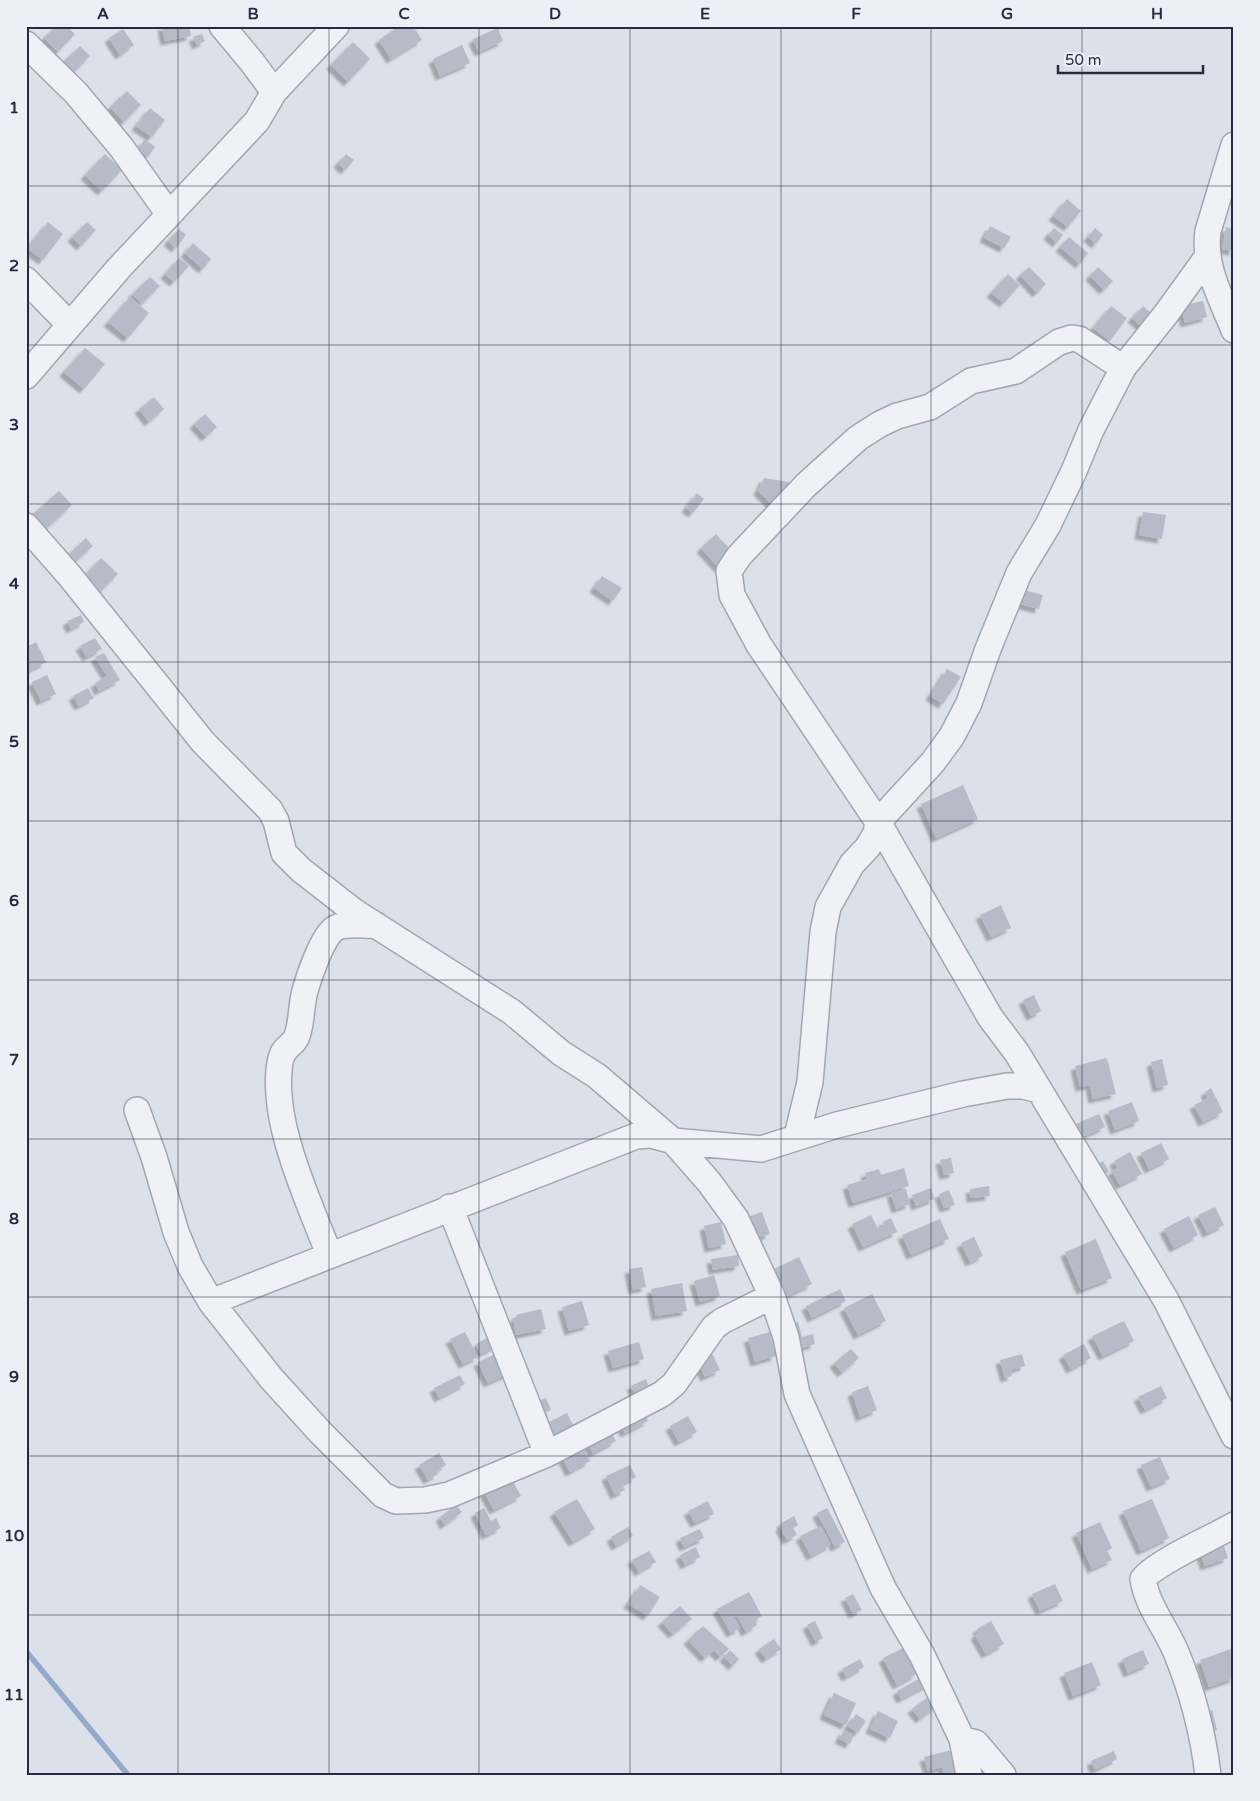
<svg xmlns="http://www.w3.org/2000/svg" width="1260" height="1801" viewBox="0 0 1260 1801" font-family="'Varela Round',sans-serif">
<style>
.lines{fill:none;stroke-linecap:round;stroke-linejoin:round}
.stream{stroke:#93aacc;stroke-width:5.5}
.building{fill:#b6bbc8;filter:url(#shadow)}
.minor-casing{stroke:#a1a6b2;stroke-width:28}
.minor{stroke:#eff1f6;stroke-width:25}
.grid{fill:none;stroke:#252c40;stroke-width:1;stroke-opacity:0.55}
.neatline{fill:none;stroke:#252c40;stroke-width:2}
.grid-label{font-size:16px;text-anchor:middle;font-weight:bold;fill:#252c40}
</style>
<defs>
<filter id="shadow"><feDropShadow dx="-4.5" dy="4.5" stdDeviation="1" flood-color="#0004"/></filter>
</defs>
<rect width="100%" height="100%" fill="#dce0e8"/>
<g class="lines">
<!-- stream -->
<path class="stream" d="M26,1651L128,1775"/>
</g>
<!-- building -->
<path class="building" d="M56,26H67L75,34L58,52L44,38Z
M162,26H189L191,36L165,41Z
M399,26H413L422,40L391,59L379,40Z
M498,28L503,41L479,52L473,39Z
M123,29L134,45L120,55L109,38Z
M202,34L205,41L197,45L193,37Z
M353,42L370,59L348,82L331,65Z
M462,45L470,63L440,76L433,59Z
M80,46L90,56L70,76L60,65Z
M127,91L141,105L124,122L110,107Z
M150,108L165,120L152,137L136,126Z
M145,139L155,147L148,157L138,149Z
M105,154L122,170L102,191L85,175Z
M346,154L354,160L345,170L338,163Z
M1067,199L1081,211L1068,227L1053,216Z
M48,222L63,234L43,260L27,248Z
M87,222L96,230L81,246L72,237Z
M990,226L1011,237L1004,248L984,238Z
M1226,227L1234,229V251L1222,249Z
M1054,228L1063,235L1057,243L1048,235Z
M1095,228L1103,235L1096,244L1088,237Z
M179,229L186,235L176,248L168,241Z
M1069,237L1088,253L1080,264L1060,247Z
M193,243L211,259L203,269L185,253Z
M179,258L189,266L174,282L165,274Z
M1029,267L1046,284L1037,293L1020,275Z
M1098,267L1113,281L1104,290L1090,276Z
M1008,274L1020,285L1004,303L991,293Z
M150,277L160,286L142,304L132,294Z
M130,297L149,313L128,338L108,322Z
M1203,301L1207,317L1185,323L1181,306Z
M1111,306L1127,318L1110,341L1093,328Z
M1143,306L1159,320L1148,332L1132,318Z
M85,348L105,364L84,389L64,372Z
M154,397L164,409L149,422L139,409Z
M205,414L217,427L206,437L194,424Z
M764,478L800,484L777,509L758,491Z
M59,491L72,505L46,529L33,514Z
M697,493L704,499L693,513L686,508Z
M1143,512L1166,515L1162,539L1139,535Z
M716,534L729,548L726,551L733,557L720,569L701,548Z
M86,538L93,546L75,562L68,555Z
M101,558L118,574L100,592L84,576Z
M602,576L622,588L613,601L594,588Z
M1024,590L1043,595L1039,609L1020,604Z
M81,615L84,622L71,629L67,621Z
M95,638L102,649L87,657L80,646Z
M36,642L46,662L29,671L26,666V647Z
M104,653L120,680L99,691L95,683L107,676L95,657Z
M947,669L961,677L943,704L930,696Z
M47,675L56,694L41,701L32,682Z
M88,688L94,698L79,706L73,696Z
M963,785L978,819L936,838L921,804Z
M1001,905L1011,928L991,937L980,915Z
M1034,995L1041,1011L1031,1016L1023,1000Z
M1107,1058L1116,1094L1093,1099L1090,1085L1080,1087L1075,1066Z
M1162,1059L1168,1085L1157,1088L1151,1062Z
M1211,1088L1223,1112L1203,1122L1194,1105L1208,1098L1205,1092Z
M1132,1102L1139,1121L1115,1130L1108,1111Z
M1099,1114L1105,1127L1082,1137L1076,1124Z
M1161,1143L1169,1159L1149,1169L1141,1153Z
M1130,1152L1142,1174L1120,1185L1112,1171L1117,1168L1114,1161Z
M951,1158L954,1173L944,1175L940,1160Z
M1103,1161L1109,1172L1100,1177L1093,1166Z
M904,1168L909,1186L853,1203L847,1185L867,1179L865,1173L879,1169L881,1175Z
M989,1186L990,1196L971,1198L970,1189Z
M931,1188L934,1199L916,1206L912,1195Z
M906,1189L910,1204L896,1209L891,1193Z
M949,1190L955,1205L944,1208L939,1194Z
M1215,1207L1224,1225L1207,1233L1198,1215Z
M762,1212L770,1234L752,1240L744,1218Z
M871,1215L878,1229L884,1226L883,1222L891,1218L897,1232L863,1247L852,1224Z
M1189,1216L1198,1235L1174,1248L1164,1229Z
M940,1219L949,1239L911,1255L902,1235Z
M721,1222L726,1244L709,1248L704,1226Z
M974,1237L983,1256L970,1262L961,1243Z
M1096,1239L1112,1278L1081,1290L1065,1252Z
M738,1255L739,1266L713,1270L711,1259Z
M799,1257L812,1284L785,1297L772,1270Z
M642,1267L646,1287L633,1290L629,1269Z
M714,1275L720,1296L700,1302L694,1281Z
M682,1283L687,1311L656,1316L651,1289Z
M840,1289L846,1301L812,1318L806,1306Z
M872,1294L886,1321L858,1335L844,1308Z
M582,1301L589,1325L569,1331L562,1307Z
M541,1309L546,1329L516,1335L513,1318L517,1317L516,1315Z
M1124,1321L1134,1341L1103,1356L1092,1336Z
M798,1322L802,1337L813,1334L815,1344L795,1350L788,1325Z
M465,1332L478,1357L463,1364L450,1339Z
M770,1332L776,1356L755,1362L748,1338Z
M491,1336L496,1346L481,1354L476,1344Z
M639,1342L644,1359L613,1368L608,1351Z
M1084,1344L1091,1358L1071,1369L1063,1355Z
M851,1349L859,1358L842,1373L834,1363Z
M711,1351L720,1370L705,1377L696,1358Z
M500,1352L510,1373L488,1383L478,1362Z
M1022,1354L1025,1366L1011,1370L1012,1376L1005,1378L1000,1360Z
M460,1375L465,1384L439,1398L434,1388Z
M646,1379L649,1387L635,1393L631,1386Z
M868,1386L877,1410L860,1417L852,1392Z
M1161,1386L1167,1398L1145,1410L1138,1397Z
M546,1398L551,1410L534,1417L529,1405Z
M642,1409L648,1421L625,1433L619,1421Z
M567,1413L576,1431L556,1441L547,1423Z
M688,1416L697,1432L679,1442L670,1426Z
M608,1427L616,1441L593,1453L585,1438Z
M579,1441L590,1461L570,1472L559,1452Z
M439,1453L446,1465L436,1471L438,1474L428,1480L419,1465Z
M1160,1457L1170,1479L1151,1487L1141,1465Z
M630,1465L636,1477L622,1484L625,1490L615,1495L606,1476Z
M509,1474L521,1496L494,1510L482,1488Z
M577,1499L595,1529L573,1542L554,1512Z
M1152,1499L1169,1538L1141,1551L1123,1511Z
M708,1501L714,1514L695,1523L688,1511Z
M456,1505L462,1512L445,1525L440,1517Z
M484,1508L491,1521L496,1518L501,1528L486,1535L475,1513Z
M827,1508L845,1542L835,1547L817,1513Z
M794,1516L798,1525L793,1528L797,1535L787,1540L780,1527L782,1526L781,1523Z
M1100,1522L1112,1548L1107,1551L1112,1560L1092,1569L1076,1533Z
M821,1526L831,1545L811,1556L800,1536Z
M628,1527L633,1536L616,1546L611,1537Z
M700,1529L704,1538L684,1547L680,1538Z
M1223,1543L1228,1558L1205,1566L1200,1552Z
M696,1547L700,1557L685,1565L680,1555Z
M649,1551L656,1562L639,1572L632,1560Z
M1055,1584L1063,1601L1040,1611L1032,1594Z
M640,1585L660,1597L648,1616L628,1604Z
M749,1592L762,1616L755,1620L757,1625L746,1632L737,1616L734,1617L740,1628L731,1633L717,1609Z
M853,1594L862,1610L853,1614L845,1598Z
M680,1606L692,1619L673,1634L662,1622Z
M815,1621L823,1638L816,1642L807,1625Z
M991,1621L1004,1644L986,1654L975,1635L979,1632L977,1629Z
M703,1626L729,1649L720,1657L714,1650L705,1658L688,1640Z
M774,1639L781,1649L766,1659L759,1649Z
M903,1648L917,1674L897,1685L883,1658Z
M1231,1649L1234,1658V1678L1209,1687L1200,1660Z
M730,1650L739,1659L733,1666L724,1657Z
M1143,1650L1149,1664L1128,1673L1122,1659Z
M860,1659L864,1667L846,1677L842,1669Z
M1092,1662L1101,1685L1073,1696L1064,1673Z
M926,1675L931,1683L901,1699L897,1691Z
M834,1693L856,1703L846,1725L824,1715Z
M929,1696L937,1706L920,1719L912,1709Z
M1212,1710L1217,1730L1207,1733L1202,1713Z
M878,1711L898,1721L890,1738L870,1729Z
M856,1714L866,1721L858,1733L848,1726Z
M844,1730L854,1735L850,1744L839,1739Z
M951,1750L958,1773L944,1775L942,1767L928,1771L924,1757Z
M1114,1751L1117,1759L1095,1770L1091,1761Z"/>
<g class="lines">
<!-- minor casing -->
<g class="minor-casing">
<path id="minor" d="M222,26L252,62L274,92
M26,44L76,93L121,147L168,213
M1234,145L1208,231C1203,266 1221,298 1234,330
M26,280L70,325
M1123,368L1079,339L1072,338L1059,342L1016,371L971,381L930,407L897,416L880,424L858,438L806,485L739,556L729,571L732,595L759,645L878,822L990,1017L1017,1053L1166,1300L1234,1436
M26,376L119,268L257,121L274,92L336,26
M26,526L69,575L203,742L270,810L276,821L284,853L301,870L355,912L512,1012L561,1053L597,1076L673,1141L709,1182L736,1219L772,1296L786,1337L797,1394L883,1588L922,1655L962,1739L969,1775
M137,1110L154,1157L176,1232L190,1266L211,1302L271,1378L320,1432L383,1495L396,1501L425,1500L449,1495L547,1454L662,1394L674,1384L714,1327L722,1321L772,1296
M797,1136L810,1082L823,932L828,907L852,864L868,847L876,833L878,822L933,762L952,736L969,703L988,649L1019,573L1048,525L1074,471L1091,430L1123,368L1166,314L1208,256
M450,1207L547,1454
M329,1254C311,1208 282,1144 279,1095C278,1084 278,1063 283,1053C287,1046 294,1044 297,1036C302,1022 301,1005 305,991C309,976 322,938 334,929C344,922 364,926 376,925
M211,1302L636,1136L651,1135L673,1141L761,1149L837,1125L963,1094L1007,1086H1023L1039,1090
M962,1739L976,1743L1003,1775
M1208,1775C1203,1733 1192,1691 1176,1652C1166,1628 1147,1606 1143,1579C1156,1562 1212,1538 1234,1525"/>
</g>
<!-- minor -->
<use href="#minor" class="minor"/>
</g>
<!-- grid -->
<path class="grid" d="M178,26V1775M329,26V1775M479,26V1775M630,26V1775M781,26V1775M931,26V1775M1082,26V1775M26,186H1234M26,345H1234M26,504H1234M26,662H1234M26,821H1234M26,980H1234M26,1139H1234M26,1297H1234M26,1456H1234M26,1615H1234"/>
<!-- border -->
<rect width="1260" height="1801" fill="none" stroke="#eceff6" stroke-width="55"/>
<!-- scale -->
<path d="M1058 65v8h145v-8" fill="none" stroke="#252c40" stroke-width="2.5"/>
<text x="1065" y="65" font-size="15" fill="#252c40" stroke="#eceff6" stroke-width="4" paint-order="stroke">50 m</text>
<rect x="28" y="28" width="1204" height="1746" class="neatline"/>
<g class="grid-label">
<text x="103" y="19">A</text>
<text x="253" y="19">B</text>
<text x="404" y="19">C</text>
<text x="555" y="19">D</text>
<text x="705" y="19">E</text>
<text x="856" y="19">F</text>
<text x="1007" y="19">G</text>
<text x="1157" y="19">H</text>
<text x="14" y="113">1</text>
<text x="14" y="271">2</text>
<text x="14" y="430">3</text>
<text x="14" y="589">4</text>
<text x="14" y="747">5</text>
<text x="14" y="906">6</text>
<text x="14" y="1065">7</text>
<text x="14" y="1224">8</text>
<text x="14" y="1382">9</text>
<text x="14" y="1541">10</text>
<text x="14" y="1700">11</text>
</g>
</svg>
